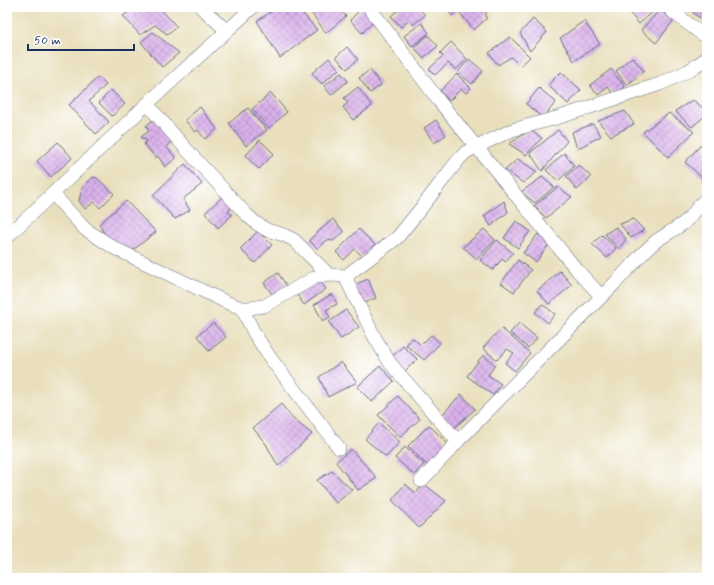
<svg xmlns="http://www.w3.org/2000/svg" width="714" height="585" viewBox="0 0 714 585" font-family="Mynerve,sans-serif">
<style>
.building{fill:url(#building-cross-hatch)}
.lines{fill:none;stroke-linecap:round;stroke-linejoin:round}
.street-casing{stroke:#636d7f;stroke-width:14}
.street{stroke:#fff;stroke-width:13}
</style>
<defs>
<pattern id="building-cross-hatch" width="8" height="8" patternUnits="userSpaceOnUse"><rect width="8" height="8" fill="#dab1eb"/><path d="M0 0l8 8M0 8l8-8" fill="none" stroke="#b090c2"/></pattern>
</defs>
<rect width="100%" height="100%" fill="#fff"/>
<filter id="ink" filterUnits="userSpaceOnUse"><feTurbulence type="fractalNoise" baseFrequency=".025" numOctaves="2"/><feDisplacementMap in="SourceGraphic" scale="8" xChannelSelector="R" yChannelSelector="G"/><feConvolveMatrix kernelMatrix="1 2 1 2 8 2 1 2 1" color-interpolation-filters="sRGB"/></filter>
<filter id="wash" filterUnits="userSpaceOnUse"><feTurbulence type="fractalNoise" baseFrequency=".012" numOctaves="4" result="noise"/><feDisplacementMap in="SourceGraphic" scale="16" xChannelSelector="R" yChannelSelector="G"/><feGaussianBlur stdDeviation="0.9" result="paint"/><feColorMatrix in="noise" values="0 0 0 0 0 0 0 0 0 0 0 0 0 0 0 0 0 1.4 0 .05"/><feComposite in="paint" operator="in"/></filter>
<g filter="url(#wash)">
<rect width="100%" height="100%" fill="#e9dfbc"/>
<g id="blocks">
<!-- building -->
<path class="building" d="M131,7H159L177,27L167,34L155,25L140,35L123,16L133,9Z
M278,7H297L317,30L280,58L257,21Z
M307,7H337L346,16L326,33Z
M363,7L377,18L362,33L350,20Z
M402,7H418L425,15L413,25L409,20L401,27L391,16Z
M445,7H461L452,16Z
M466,7H491L486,12V19L474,30L460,13Z
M634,7H654L656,9L639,24L628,11Z
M698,7H707V23L693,13Z
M660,10L674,20L656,43L641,30Z
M533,19L547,32L530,51L520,33Z
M584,21L600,44L574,61L560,38Z
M422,23L429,33L412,46L404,36Z
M153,32L179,53L162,67L141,42Z
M428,35L438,46L423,58L414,47Z
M510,37L530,57L520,66L511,57L498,65L489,53Z
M451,42L467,59L456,70L448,63L435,75L429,69L443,56L440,53Z
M347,47L358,59L347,69L336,57Z
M632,57L644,71L627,85L616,71Z
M329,58L339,69L322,84L312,73Z
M469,59L483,71L472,84L458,72Z
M611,69L625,87L614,95L608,87L598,95L590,85Z
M370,70L381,85L370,93L359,78Z
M561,72L581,90L568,104L548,85Z
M341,73L348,81L331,95L324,86Z
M457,74L471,88L466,93L461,89L449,101L440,91Z
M98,77L106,85L89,101L109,122L96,134L69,105Z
M358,87L372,106L353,120L343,107L348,103L344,98Z
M539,88L556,102L543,118L526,104Z
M111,90L125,104L112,116L99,103Z
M271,93L287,112L269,128L252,109Z
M693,100L707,111V114L692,127L675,111Z
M200,107L217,129L205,139L198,130L195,132L185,120Z
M248,108L267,130L246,146L229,123Z
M625,111L634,124L611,136L598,121Z
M669,113L694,132L668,157L643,132Z
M154,119L173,139L166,147L176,158L165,167L158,156L156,158L144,144L147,141L141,137L149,131L146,126Z
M436,120L446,135L434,143L424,128Z
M593,124L601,136L577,149L572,132Z
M530,130L542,138L526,155L509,144Z
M558,130L567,141L542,171L530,153Z
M260,140L274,154L259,169L245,156Z
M58,142L72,158L51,177L37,161Z
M701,145L707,152V180L706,181L685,162Z
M564,153L574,166L558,181L546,170Z
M518,159L537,172L523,183L505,170Z
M185,164L202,184L183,199L190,210L175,219L153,195Z
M579,165L591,177L577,190L566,176Z
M93,177L97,178L114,194L100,208L94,202L85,209L79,201L82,188Z
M542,177L554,187L535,203L521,192Z
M558,187L572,197L546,218L534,206Z
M223,196L233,205L228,212L232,215L218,228L205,213Z
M126,201L156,232L129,253L109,242L99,224Z
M504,201L508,212L491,226L484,216Z
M333,219L344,232L333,241L327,240L318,249L309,240Z
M633,219L644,230L631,238L620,224Z
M516,221L530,231L518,248L504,238Z
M616,227L626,239L619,249L605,234Z
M359,229L375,245L363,257L355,249L344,260L336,252Z
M484,229L495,240L477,259L463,247Z
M258,231L272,245L255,263L240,249Z
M538,234L550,243L536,262L523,253Z
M602,235L616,248L607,258L592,244Z
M497,240L513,253L505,262L502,259L493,270L480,260Z
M518,260L531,270L514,292L501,283Z
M560,271L572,285L549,304L537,291Z
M278,273L288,288L275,298L264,283Z
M318,278L326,289L304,305L296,293Z
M368,279L376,298L362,304L354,285Z
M332,294L337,304L326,310L330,317L323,321L314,305Z
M542,304L555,314L548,323L535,312Z
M346,310L359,327L341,339L329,322Z
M213,323L226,337L209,351L197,336Z
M519,323L537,338L528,348L510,333Z
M501,328L530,353L515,371L505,363L514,353L507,349L497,360L483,348Z
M431,335L440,343L424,360L406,345L413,338L421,345Z
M403,346L417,359L404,372L390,359Z
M483,355L495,365L488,375L501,384L493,395L467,376Z
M341,362L357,382L328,397L319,377Z
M380,366L394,381L372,402L357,387Z
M461,394L475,409L454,428L443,414Z
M398,396L420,419L400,437L378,415Z
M281,404L293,419L312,434L278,466L266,444L253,428Z
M379,423L400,442L386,457L365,439Z
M429,425L449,445L428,466L408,446Z
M405,447L424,464L414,475L395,458Z
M351,449L377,478L358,490L336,462Z
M332,471L352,490L336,503L317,480Z
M405,484L416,493L424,484L446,501L419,528L392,500Z"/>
</g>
</g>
<g filter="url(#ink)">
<use href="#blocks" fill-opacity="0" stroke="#636d7f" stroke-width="1"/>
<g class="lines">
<!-- street casing -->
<g class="street-casing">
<path id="street" d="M201,7L227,31
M369,7L439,101L577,270L601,296
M668,7L674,13L707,38
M147,104L187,150L246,214L256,223L267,230L284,235L294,240L329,275
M53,194L85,229L116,249L228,303L242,308H249L264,306L316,277L329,275L348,276
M7,237L147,104L253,7
M242,308L254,333L271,359L339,448
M458,441L615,283L643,253L656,241L684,223L690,217L707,197
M421,481L451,449L458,441L447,429L390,363L374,336L347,281L348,276L351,272L397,238L422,207L459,159L466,152L512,130L560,117L660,84L688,71L707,58"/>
</g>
<!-- street -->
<use href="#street" class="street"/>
</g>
</g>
<!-- margin -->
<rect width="714" height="585" fill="none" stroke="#fff" stroke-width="24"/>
<!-- scale -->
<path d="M28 44v6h106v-6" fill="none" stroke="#1b2f5e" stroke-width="2"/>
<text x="34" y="44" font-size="12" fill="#1b2f5e" stroke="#ffffff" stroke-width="3" paint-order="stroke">50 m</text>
</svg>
